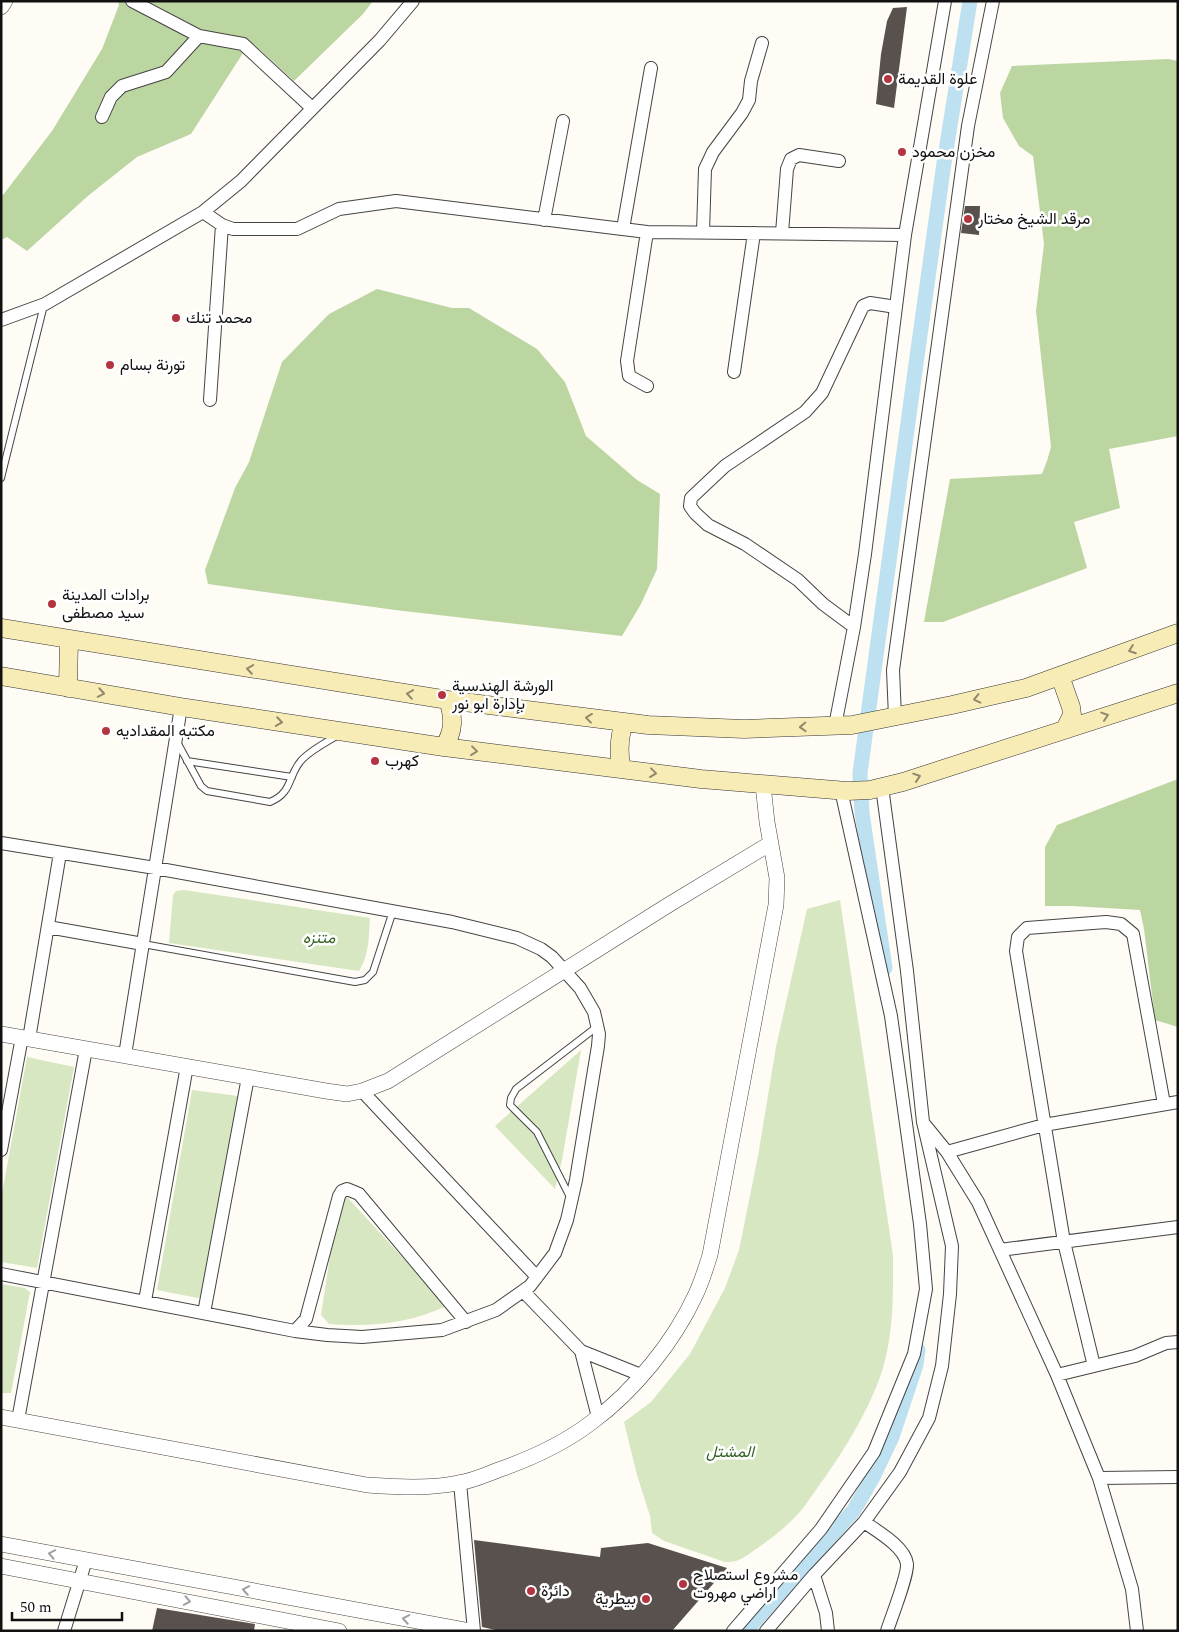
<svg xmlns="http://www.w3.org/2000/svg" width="1179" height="1632" viewBox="0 0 1179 1632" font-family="Spectral,Vazirmatn,serif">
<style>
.green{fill:#d7e7c1}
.forest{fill:#bcd6a1}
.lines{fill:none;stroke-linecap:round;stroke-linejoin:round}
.canal{stroke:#bee1f1;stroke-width:15}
.building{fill:#58514e}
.service-casing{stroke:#444;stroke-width:8}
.minor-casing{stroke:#444;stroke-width:14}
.tertiary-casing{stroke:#444;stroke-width:16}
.secondary-casing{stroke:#333;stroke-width:19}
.service{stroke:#fff;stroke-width:6}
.minor{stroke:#fff;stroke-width:12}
.tertiary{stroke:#fff;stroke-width:15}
.secondary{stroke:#f8ecb6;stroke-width:18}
.oneway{stroke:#90896c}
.oneway2{stroke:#a0a0a0}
.poi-dot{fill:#b53442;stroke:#fff;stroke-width:2}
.labels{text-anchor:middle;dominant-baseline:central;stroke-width:5;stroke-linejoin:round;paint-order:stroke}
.poi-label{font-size:16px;fill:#111;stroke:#fff;text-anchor:start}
.park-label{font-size:16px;font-style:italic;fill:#366326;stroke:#fff}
</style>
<rect width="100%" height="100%" fill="#fefcf5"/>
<!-- green -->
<path class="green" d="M184,890L370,918C369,937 369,955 359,971L169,943L173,895L176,891Z
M840,900L893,1255C893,1292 894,1328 884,1364C873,1406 839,1459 813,1494C808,1501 803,1509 797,1515C786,1527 772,1538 759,1547C747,1555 740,1563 725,1562L664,1541L652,1533L650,1516L637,1475L624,1422L651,1402L690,1354L725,1288L739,1250L758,1156L776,1047L807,909Z
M581,1050L562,1160L555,1189L495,1126Z
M27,1057L74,1067L37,1268L1,1262V1199Z
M192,1090L238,1096L203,1299L157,1290Z
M347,1197L447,1306C406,1324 373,1327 329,1324L321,1315L337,1210L342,1201Z
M1,1284L25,1288L30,1292L11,1393H1Z"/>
<!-- forest -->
<path class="forest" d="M118,1H373L363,14L294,81L260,50L243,53L191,134L137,157L89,195L27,251L7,237L1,240V195H3L52,131L102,49L119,5Z
M1168,59L1178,61V436L1109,449L1120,508L1074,522L1087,568L943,622H924L950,479L1042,474L1047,461L1051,447L1036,311L1044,244L1033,156L1019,146L1003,118L1000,93L1012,66Z
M377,289L452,308H469L537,349L565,382L586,436L637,480L660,494L657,569L641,604L622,636L395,610L208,584L205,570L235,488L249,462L282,362L329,314Z
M1178,779V1027L1155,1020L1144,929L1140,910L1072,906H1045V847L1057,825Z"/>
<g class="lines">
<!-- canal -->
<path class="canal" d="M885,968L862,813L860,773L916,364L944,163L970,1
M746,1631L854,1510L873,1477L892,1437L916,1365L918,1350"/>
</g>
<!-- building -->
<path class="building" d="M907,7L894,108L876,104L881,54L887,21L893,8Z
M965,206H980L979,235L961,233Z
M474,1540L600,1557L601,1548L648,1543L727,1568L672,1631H500L482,1627Z
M157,1608L255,1624L254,1631H152Z"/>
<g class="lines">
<!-- service casing -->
<g class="service-casing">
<path id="service" d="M1,478L44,305
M177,742L201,786L207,791L270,802C292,793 288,777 300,762C308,751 328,742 339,734
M187,761L292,777
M143,944L355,982L365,980L373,972L393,911
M571,1199L537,1132L510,1105L511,1098L516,1089L598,1026"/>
</g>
<!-- minor casing -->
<g class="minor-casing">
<path id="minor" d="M132,1L199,36L243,44L312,108
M102,117L111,97L122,86L166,72L199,36
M203,212L222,225L233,229H297L339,209L396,201L647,232L905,235
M544,220L563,121
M623,229L651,68
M703,232L705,169L713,152L742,113L749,100L751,81L762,43
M782,233L787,169L791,159L799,155L839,161
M1,320L45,304L203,212L241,181L380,40L413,1
M734,372L754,233
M647,386L629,376L627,361L647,232
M210,400L222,225
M854,627L823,604L798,580L745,544L708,525L695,513L690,506L691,498L725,466L805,412L822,393L863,306L870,303L896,307
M895,717L893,670L968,126L993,1
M835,726L854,627L865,554L905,235L945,1
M1,843L155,868L452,922L517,938L541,949L552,957L580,988L594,1012L599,1034L598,1046L576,1180L567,1220L555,1253L530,1286L496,1310L442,1330L362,1337L327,1335L295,1331
M48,927L143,944
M29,1039L60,853
M125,1055L181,707
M362,1091L537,1277
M925,1125L947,1152L978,1202L1057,1375L1099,1478L1132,1589L1137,1631
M1,1150L22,1037
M947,1152L1044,1125L1178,1102
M1000,1250L1178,1227
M1,1274L295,1331L306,1319L339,1196L342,1191L347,1189L359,1194L466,1322
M523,1291L581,1351L641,1375
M145,1301L187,1066
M204,1313L248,1077
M581,1351L598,1417
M1094,1366L1064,1242L1016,951L1018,937L1027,928L1106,922L1121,924L1133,934L1164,1104
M1057,1375L1135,1356L1166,1343L1178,1342
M18,1420L86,1049
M1099,1478L1178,1477
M460,1483L474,1631
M864,1522C877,1531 905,1547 907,1564C908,1576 891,1618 887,1631
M814,1575L826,1613L828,1631
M64,1631L86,1560
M733,1631L821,1529L874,1452L914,1354L926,1289L920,1224L891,1016L841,790
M766,1631L814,1575L864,1522L900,1472L929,1418L942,1366L950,1294L952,1246L923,1122L907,971L882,787"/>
</g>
<!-- tertiary casing -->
<g class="tertiary-casing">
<path id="tertiary" d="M1,7L5,1
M1,1034L326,1091L347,1094L362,1091L388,1081L670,904L771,843
M1,1417L367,1485C397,1487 428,1489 458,1483C473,1481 487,1474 501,1469C532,1458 566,1442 592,1422C634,1391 674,1342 696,1294C702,1281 706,1268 710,1255L776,905L777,878L767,822L763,785
M1,1544L471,1631
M1,1566L339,1631"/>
</g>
<!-- secondary casing -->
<g class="secondary-casing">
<path id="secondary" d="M1,628L448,700L648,725L744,729L852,725L952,705L1026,688L1178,633
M1,676L181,707L444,747L701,779L847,791L870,790L903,782L1178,693
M1060,676L1071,707L1072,715L1065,729
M68,688L69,639
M444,747C454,731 454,718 448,700
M622,769C618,753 619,738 624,722"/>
</g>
<!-- service -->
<use href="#service" class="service"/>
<!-- minor -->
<use href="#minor" class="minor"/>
<!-- tertiary -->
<use href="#tertiary" class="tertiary"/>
<!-- secondary -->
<use href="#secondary" class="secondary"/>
</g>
<!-- one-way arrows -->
<defs><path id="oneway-chevron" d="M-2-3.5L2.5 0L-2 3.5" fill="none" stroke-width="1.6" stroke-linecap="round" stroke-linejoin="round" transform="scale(1.25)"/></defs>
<g class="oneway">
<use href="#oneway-chevron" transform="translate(1132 650) rotate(160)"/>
<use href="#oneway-chevron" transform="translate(250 669) rotate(-171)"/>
<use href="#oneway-chevron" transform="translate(101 693) rotate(10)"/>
<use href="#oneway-chevron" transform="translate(410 694) rotate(-171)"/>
<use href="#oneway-chevron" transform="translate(977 699) rotate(167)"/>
<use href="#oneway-chevron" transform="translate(1105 716) rotate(-18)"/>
<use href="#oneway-chevron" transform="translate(589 718) rotate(-173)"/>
<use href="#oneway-chevron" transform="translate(279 722) rotate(9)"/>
<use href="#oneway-chevron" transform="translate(803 727) rotate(178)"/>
<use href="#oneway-chevron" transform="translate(474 751) rotate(7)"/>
<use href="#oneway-chevron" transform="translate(653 773) rotate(7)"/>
<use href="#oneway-chevron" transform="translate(917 777) rotate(-18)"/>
</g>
<g class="oneway2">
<use href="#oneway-chevron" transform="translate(52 1554) rotate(-169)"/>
<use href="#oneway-chevron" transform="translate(246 1590) rotate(-170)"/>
<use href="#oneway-chevron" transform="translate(187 1601) rotate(11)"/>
<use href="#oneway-chevron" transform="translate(406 1619) rotate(-170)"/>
</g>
<!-- markers -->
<g class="poi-dot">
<circle cx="888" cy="79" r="5"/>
<circle cx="902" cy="152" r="5"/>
<circle cx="968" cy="219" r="5"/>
<circle cx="176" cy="318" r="5"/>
<circle cx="110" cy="365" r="5"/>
<circle cx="52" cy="604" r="5"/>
<circle cx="442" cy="695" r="5"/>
<circle cx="106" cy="731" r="5"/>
<circle cx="375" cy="761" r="5"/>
<circle cx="683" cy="1584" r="5"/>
<circle cx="531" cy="1591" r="5"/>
<circle cx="646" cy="1599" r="5"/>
</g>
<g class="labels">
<!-- poi labels -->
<g class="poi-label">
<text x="898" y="79">علوة القديمة</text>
<text x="912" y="152">مخزن محمود</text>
<text x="978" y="219">مرقد الشيخ مختار</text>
<text x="186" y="318">محمد تنك</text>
<text x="120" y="365">تورنة بسام</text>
<text x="62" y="595">برادات المدينة<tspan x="62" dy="18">سيد مصطفى</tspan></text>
<text x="452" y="686">الورشة الهندسية<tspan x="452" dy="18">بإدارة ابو نور</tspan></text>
<text x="116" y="731">مكتبه المقداديه</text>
<text x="385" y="761">كهرب</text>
<text x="693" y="1575">مشروع استصلاح<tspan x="693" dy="18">اراضي مهروت</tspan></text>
<text x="541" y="1591">دائرة</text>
<text x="636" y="1599" text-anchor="end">بيطرية</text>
</g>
<!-- park labels -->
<g class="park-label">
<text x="319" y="938">متنزه</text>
<text x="730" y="1452">المشتل</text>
</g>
</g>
<!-- border -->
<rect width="1179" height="1632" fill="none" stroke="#111111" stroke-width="5"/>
<!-- scale -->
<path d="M12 1612v8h110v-8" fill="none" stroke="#111111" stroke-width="2.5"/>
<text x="20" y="1612" font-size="15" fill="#111111" stroke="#ffffff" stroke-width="4" paint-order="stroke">50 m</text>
</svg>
